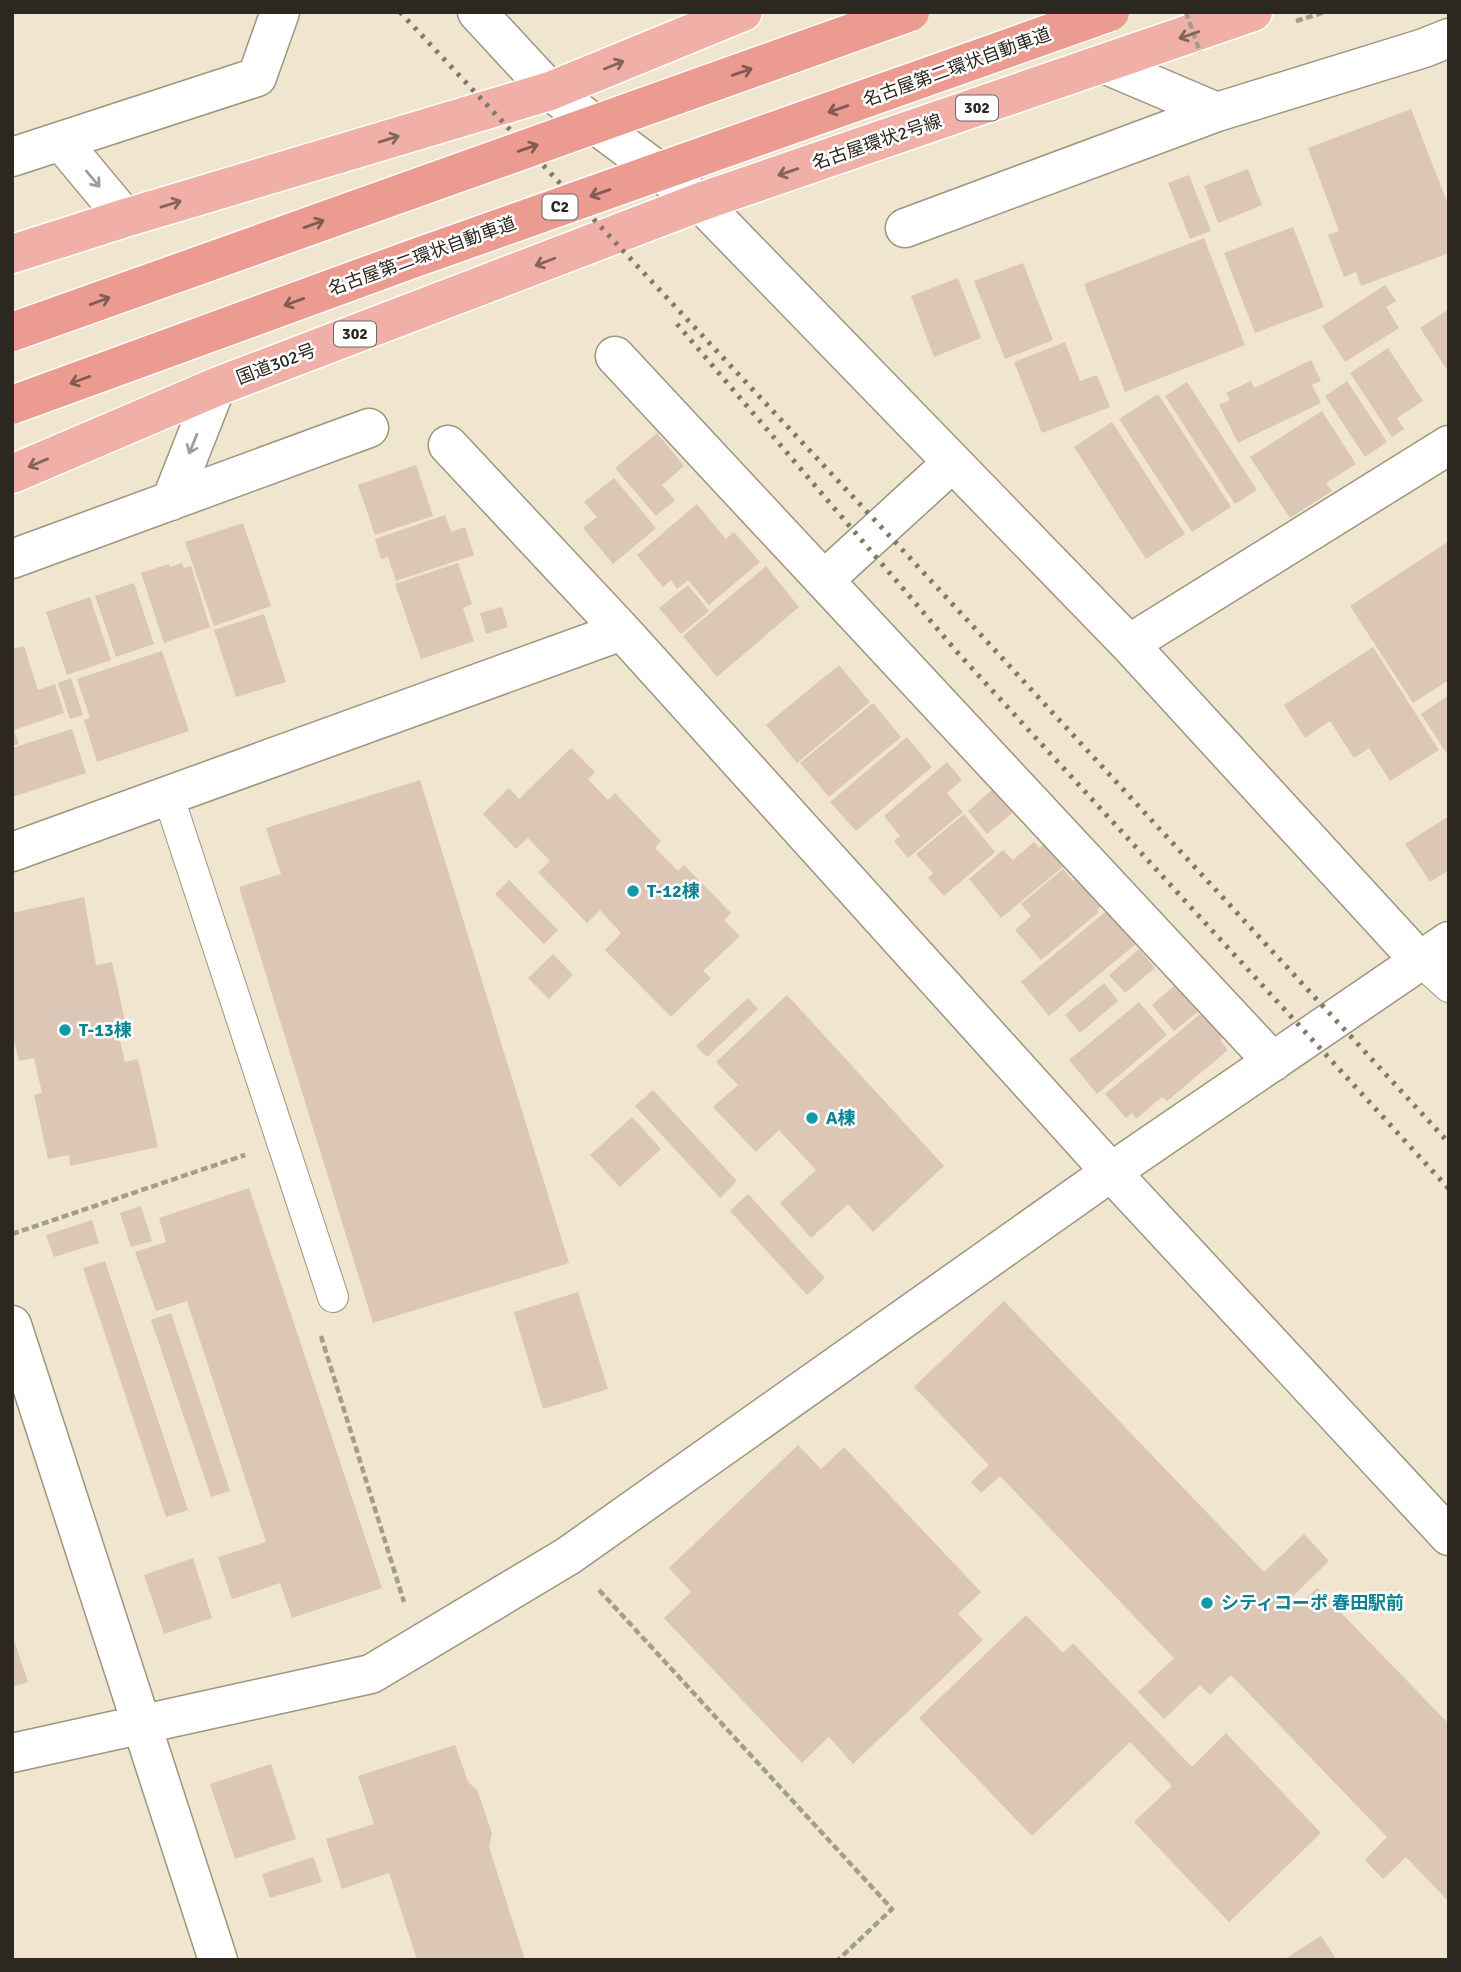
<svg xmlns="http://www.w3.org/2000/svg" width="1461" height="1972" viewBox="0 0 1461 1972" font-family="Signika,'Noto Sans JP',sans-serif">
<style>
.building{fill:#dcc6b6}
.lines{fill:none;stroke-linecap:round;stroke-linejoin:round}
.service-casing{stroke:#9e957f;stroke-width:32}
.minor-casing{stroke:#9e957f;stroke-width:41}
.trunk-casing{stroke:#fff;stroke-width:41}
.path{stroke:#a59d8b;stroke-width:4.5;stroke-dasharray:7 3.5;stroke-linecap:butt}
.service{stroke:#fff;stroke-width:30}
.minor{stroke:#fff;stroke-width:38}
.trunk{stroke:#f0afa7;stroke-width:38}
.rail{stroke:#80796a;stroke-width:5;stroke-dasharray:3.5 7;stroke-linecap:butt}
.motorway-bridge-casing{stroke:#fff;stroke-width:41;stroke-linecap:butt}
.path-bridge{stroke:#a59d8b;stroke-width:4.5;stroke-dasharray:7 3.5;stroke-linecap:butt}
.motorway-bridge{stroke:#ec9b91;stroke-width:38}
.oneway{stroke:#84655c}
.oneway2{stroke:#825c52}
.oneway3{stroke:#a09e9a}
.culture-dot{fill:#0f9aa8;stroke:#fff;stroke-width:2.5}
.labels{text-anchor:middle;dominant-baseline:central;stroke-width:5;stroke-linejoin:round;paint-order:stroke}
.shield{fill:#fff;stroke:#6b6862;stroke-width:2}
.shield-label{font-size:16px;font-weight:bold;fill:#2c281f}
.street-label{font-size:18px;fill:#2c281f;stroke:#fff}
.culture-label{font-size:18px;font-weight:bold;fill:#0d838f;stroke:#fff;text-anchor:start}
</style>
<rect width="100%" height="100%" fill="#f0e5ce"/>
<!-- building -->
<path class="building" d="M1411,109L1449,207V253L1361,286L1356,272L1344,277L1328,235L1339,231L1308,148Z
M1248,169L1262,205L1218,223L1204,186Z
M1189,175L1211,231L1190,239L1168,183Z
M1293,227L1324,307L1255,333L1224,253Z
M1204,238L1245,345L1125,392L1084,284Z
M1023,263L1053,340L1005,359L974,281Z
M958,278L981,338L934,357L911,296Z
M1385,285L1396,301L1386,307L1399,328L1345,362L1322,326Z
M1449,309V373L1420,328Z
M1065,342L1080,381L1097,375L1110,407L1042,433L1014,362Z
M1388,348L1423,401L1397,418L1404,429L1392,437L1350,373Z
M1311,360L1321,381L1312,385L1321,403L1238,443L1219,405L1230,400L1226,393L1251,381L1254,388Z
M1347,381L1387,442L1365,457L1325,396Z
M1187,382L1257,490L1235,504L1165,396Z
M1158,394L1231,507L1192,532L1119,419Z
M1322,411L1356,464L1326,483L1332,491L1290,518L1250,457Z
M1112,422L1185,534L1146,559L1074,447Z
M657,433L684,466L662,485L675,500L656,516L615,468Z
M416,465L433,516L375,535L358,485Z
M614,478L656,528L613,564L583,528L597,517L584,502Z
M697,504L726,539L734,532L760,562L709,605L688,580L677,589L671,580L663,587L637,555Z
M445,515L451,532L465,527L474,555L396,581L388,557L381,559L375,539Z
M243,523L271,606L214,626L185,542Z
M1449,541V680L1413,703L1350,606Z
M182,563L184,568L191,566L210,627L164,643L141,573L169,564L170,567Z
M458,563L472,604L463,608L474,641L421,659L395,584Z
M766,566L799,607L717,677L683,636Z
M134,583L154,644L116,657L95,596Z
M688,585L709,611L681,634L659,608Z
M90,597L111,660L67,675L46,612Z
M502,607L508,627L486,634L480,613Z
M264,614L286,682L236,697L214,630Z
M24,646L38,690L55,684L64,713L14,730L19,744L12,746V649Z
M1373,647L1439,750L1390,781L1369,748L1354,758L1330,721L1305,738L1284,705Z
M162,651L189,731L97,762L84,720L90,718L77,679Z
M839,665L870,702L797,763L766,725Z
M71,678L83,715L70,719L58,683Z
M1449,695V757L1421,714Z
M873,703L901,737L829,797L800,763Z
M72,729L86,773L12,797V748Z
M907,737L932,767L856,831L830,802Z
M571,748L595,772L588,779L608,800L615,793L661,841L655,848L678,871L684,865L731,913L724,920L740,936L703,971L711,978L671,1017L605,950L621,933L600,910L587,923L538,872L550,861L528,838L516,849L483,814L509,788L519,799Z
M947,762L962,780L947,793L963,812L908,858L894,841L900,836L884,816Z
M420,780L569,1263L373,1323L239,887L281,874L266,828Z
M993,789L1012,813L987,834L968,811Z
M964,814L995,852L944,896L928,878L933,873L916,854Z
M1449,816V870L1430,882L1405,844Z
M1034,842L1039,848L1045,844L1064,866L1001,918L969,879L1003,850L1013,860Z
M1063,869L1073,881L1077,878L1101,906L1097,910L1099,912L1041,960L1015,930L1031,916L1021,904Z
M509,880L558,930L544,944L495,894Z
M84,897L96,965L112,962L126,1026L117,1028L125,1062L138,1059L158,1147L70,1166L69,1155L48,1159L34,1095L42,1093L34,1058L19,1061L12,1032V913Z
M1109,909L1137,943L1049,1016L1021,982Z
M1139,949L1155,968L1125,993L1109,975Z
M553,954L573,975L549,999L528,978Z
M1182,979L1205,1006L1174,1031L1152,1005Z
M1104,983L1118,1001L1080,1033L1065,1015Z
M787,995L944,1166L873,1232L848,1204L811,1238L780,1203L816,1170L779,1130L756,1152L713,1107L738,1085L716,1062Z
M748,998L758,1009L707,1057L696,1046Z
M1139,1002L1167,1035L1097,1094L1069,1060Z
M1205,1010L1226,1034L1220,1040L1228,1050L1167,1101L1162,1097L1136,1119L1132,1113L1126,1118L1105,1094Z
M653,1090L737,1181L720,1198L635,1106Z
M632,1117L661,1149L620,1187L590,1155Z
M249,1188L382,1588L292,1618L280,1583L232,1599L218,1557L266,1542L187,1301L156,1311L135,1252L166,1242L159,1218Z
M748,1194L825,1278L807,1295L730,1211Z
M141,1206L152,1241L131,1247L120,1213Z
M92,1220L99,1243L54,1257L46,1235Z
M105,1261L188,1510L166,1517L83,1268Z
M578,1292L608,1389L543,1409L514,1312Z
M1004,1301L1264,1572L1304,1534L1329,1561L1290,1599L1297,1607L1317,1588L1449,1724V1902L1406,1857L1383,1879L1365,1860L1387,1837L1231,1675L1210,1695L1200,1685L1164,1719L1138,1692L1174,1658L1000,1476L981,1493L971,1482L989,1465L914,1387Z
M171,1313L230,1491L211,1497L151,1320Z
M798,1445L821,1469L844,1447L981,1592L958,1614L983,1640L853,1764L829,1737L802,1763L664,1618L691,1592L669,1568Z
M193,1558L212,1618L164,1634L144,1575Z
M1026,1615L1063,1653L1073,1643L1192,1767L1226,1733L1321,1833L1229,1922L1134,1822L1172,1786L1130,1742L1032,1836L919,1718Z
M12,1635L28,1682L12,1687Z
M455,1745L468,1782L477,1790L492,1833L489,1847L525,1960H417L389,1873L342,1889L326,1839L374,1824L358,1776Z
M271,1764L296,1839L235,1859L210,1784Z
M313,1857L322,1882L270,1898L262,1874Z
M1321,1936L1337,1960H1283Z"/>
<g class="lines">
<!-- service casing -->
<g class="service-casing">
<path id="service" d="M168,795L333,1297
M1419,960L1449,987"/>
</g>
<!-- minor casing -->
<g class="minor-casing">
<path id="minor" d="M477,12L550,91L700,202L1129,644L1419,960
M1104,64L1217,112
M61,141L125,218
M12,157L257,77L280,12
M905,228L1217,112L1424,48L1449,38
M615,356L1273,1062
M448,445L622,631
M171,501L216,387
M12,559L369,428
M824,580L952,463
M1129,644L1449,445
M12,852L622,631L1111,1172L1449,1536
M12,1325L218,1960
M12,1753L371,1674L568,1556L1111,1172L1449,941"/>
</g>
<!-- trunk casing -->
<g class="trunk-casing">
<path id="trunk" d="M12,254L125,218L550,91L743,12
M12,474L216,387L700,202L1253,12"/>
</g>
<!-- path -->
<path class="path" d="M1296,21L1325,12
M12,1234L245,1155
M321,1336L404,1602
M599,1590L892,1909L838,1960"/>
<!-- service -->
<use href="#service" class="service"/>
<!-- minor -->
<use href="#minor" class="minor"/>
<!-- trunk -->
<use href="#trunk" class="trunk"/>
<!-- rail -->
<path class="rail" d="M400,12L898,545L1449,1143
M677,324L958,653L1449,1189"/>
<!-- motorway-bridge casing -->
<g class="motorway-bridge-casing">
<path id="motorway-bridge" d="M12,332L910,12
M12,405L415,258L1110,12"/>
</g>
<!-- path-bridge -->
<path class="path-bridge" d="M1186,12L1200,52"/>
<!-- motorway-bridge -->
<use href="#motorway-bridge" class="motorway-bridge"/>
</g>
<!-- one-way arrows -->
<defs><path id="oneway-shaft" d="M-6 0H5M1.5-3L5.5 0L1.5 3" fill="none" stroke-width="1.6" stroke-linecap="round" stroke-linejoin="round" transform="scale(1.75)"/></defs>
<g class="oneway">
<use href="#oneway-shaft" transform="translate(1189 35) rotate(161)"/>
<use href="#oneway-shaft" transform="translate(614 65) rotate(-22)"/>
<use href="#oneway-shaft" transform="translate(389 139) rotate(-17)"/>
<use href="#oneway-shaft" transform="translate(788 172) rotate(161)"/>
<use href="#oneway-shaft" transform="translate(171 204) rotate(-17)"/>
<use href="#oneway-shaft" transform="translate(545 262) rotate(159)"/>
<use href="#oneway-shaft" transform="translate(38 463) rotate(157)"/>
</g>
<g class="oneway2">
<use href="#oneway-shaft" transform="translate(742 72) rotate(-19)"/>
<use href="#oneway-shaft" transform="translate(838 109) rotate(161)"/>
<use href="#oneway-shaft" transform="translate(528 148) rotate(-19)"/>
<use href="#oneway-shaft" transform="translate(600 193) rotate(161)"/>
<use href="#oneway-shaft" transform="translate(314 224) rotate(-20)"/>
<use href="#oneway-shaft" transform="translate(100 301) rotate(-20)"/>
<use href="#oneway-shaft" transform="translate(294 302) rotate(160)"/>
<use href="#oneway-shaft" transform="translate(80 380) rotate(160)"/>
</g>
<g class="oneway3">
<use href="#oneway-shaft" transform="translate(93 179) rotate(50)"/>
<use href="#oneway-shaft" transform="translate(193 444) rotate(112)"/>
</g>
<!-- markers -->
<g class="culture-dot">
<circle cx="633" cy="891" r="7"/>
<circle cx="65" cy="1030" r="7"/>
<circle cx="812" cy="1118" r="7"/>
<circle cx="1207" cy="1603" r="7"/>
</g>
<g class="labels">
<!-- shield labels -->
<g class="shield">
<rect x="956" y="95.5" width="42" height="25" rx="5"/>
<rect x="542.5" y="194.5" width="35" height="25" rx="5"/>
<rect x="334" y="321.5" width="42" height="25" rx="5"/>
</g>
<g class="shield-label">
<text x="977" y="108">302</text>
<text x="560" y="207">C2</text>
<text x="355" y="334">302</text>
</g>
<!-- street labels -->
<g class="street-label">
<text transform="translate(957 67) rotate(-20)">名古屋第二環状自動車道</text>
<text transform="translate(877 142) rotate(-19)">名古屋環状2号線</text>
<text transform="translate(422 256) rotate(-20)">名古屋第二環状自動車道</text>
<text transform="translate(276 364) rotate(-21)">国道302号</text>
</g>
<!-- culture labels -->
<g class="culture-label">
<text x="647" y="891">T-12棟</text>
<text x="79" y="1030">T-13棟</text>
<text x="826" y="1118">A棟</text>
<text x="1221" y="1603">シティコーポ 春田駅前</text>
</g>
</g>
<!-- border -->
<rect width="1461" height="1972" fill="none" stroke="#2c281f" stroke-width="28"/>
</svg>
